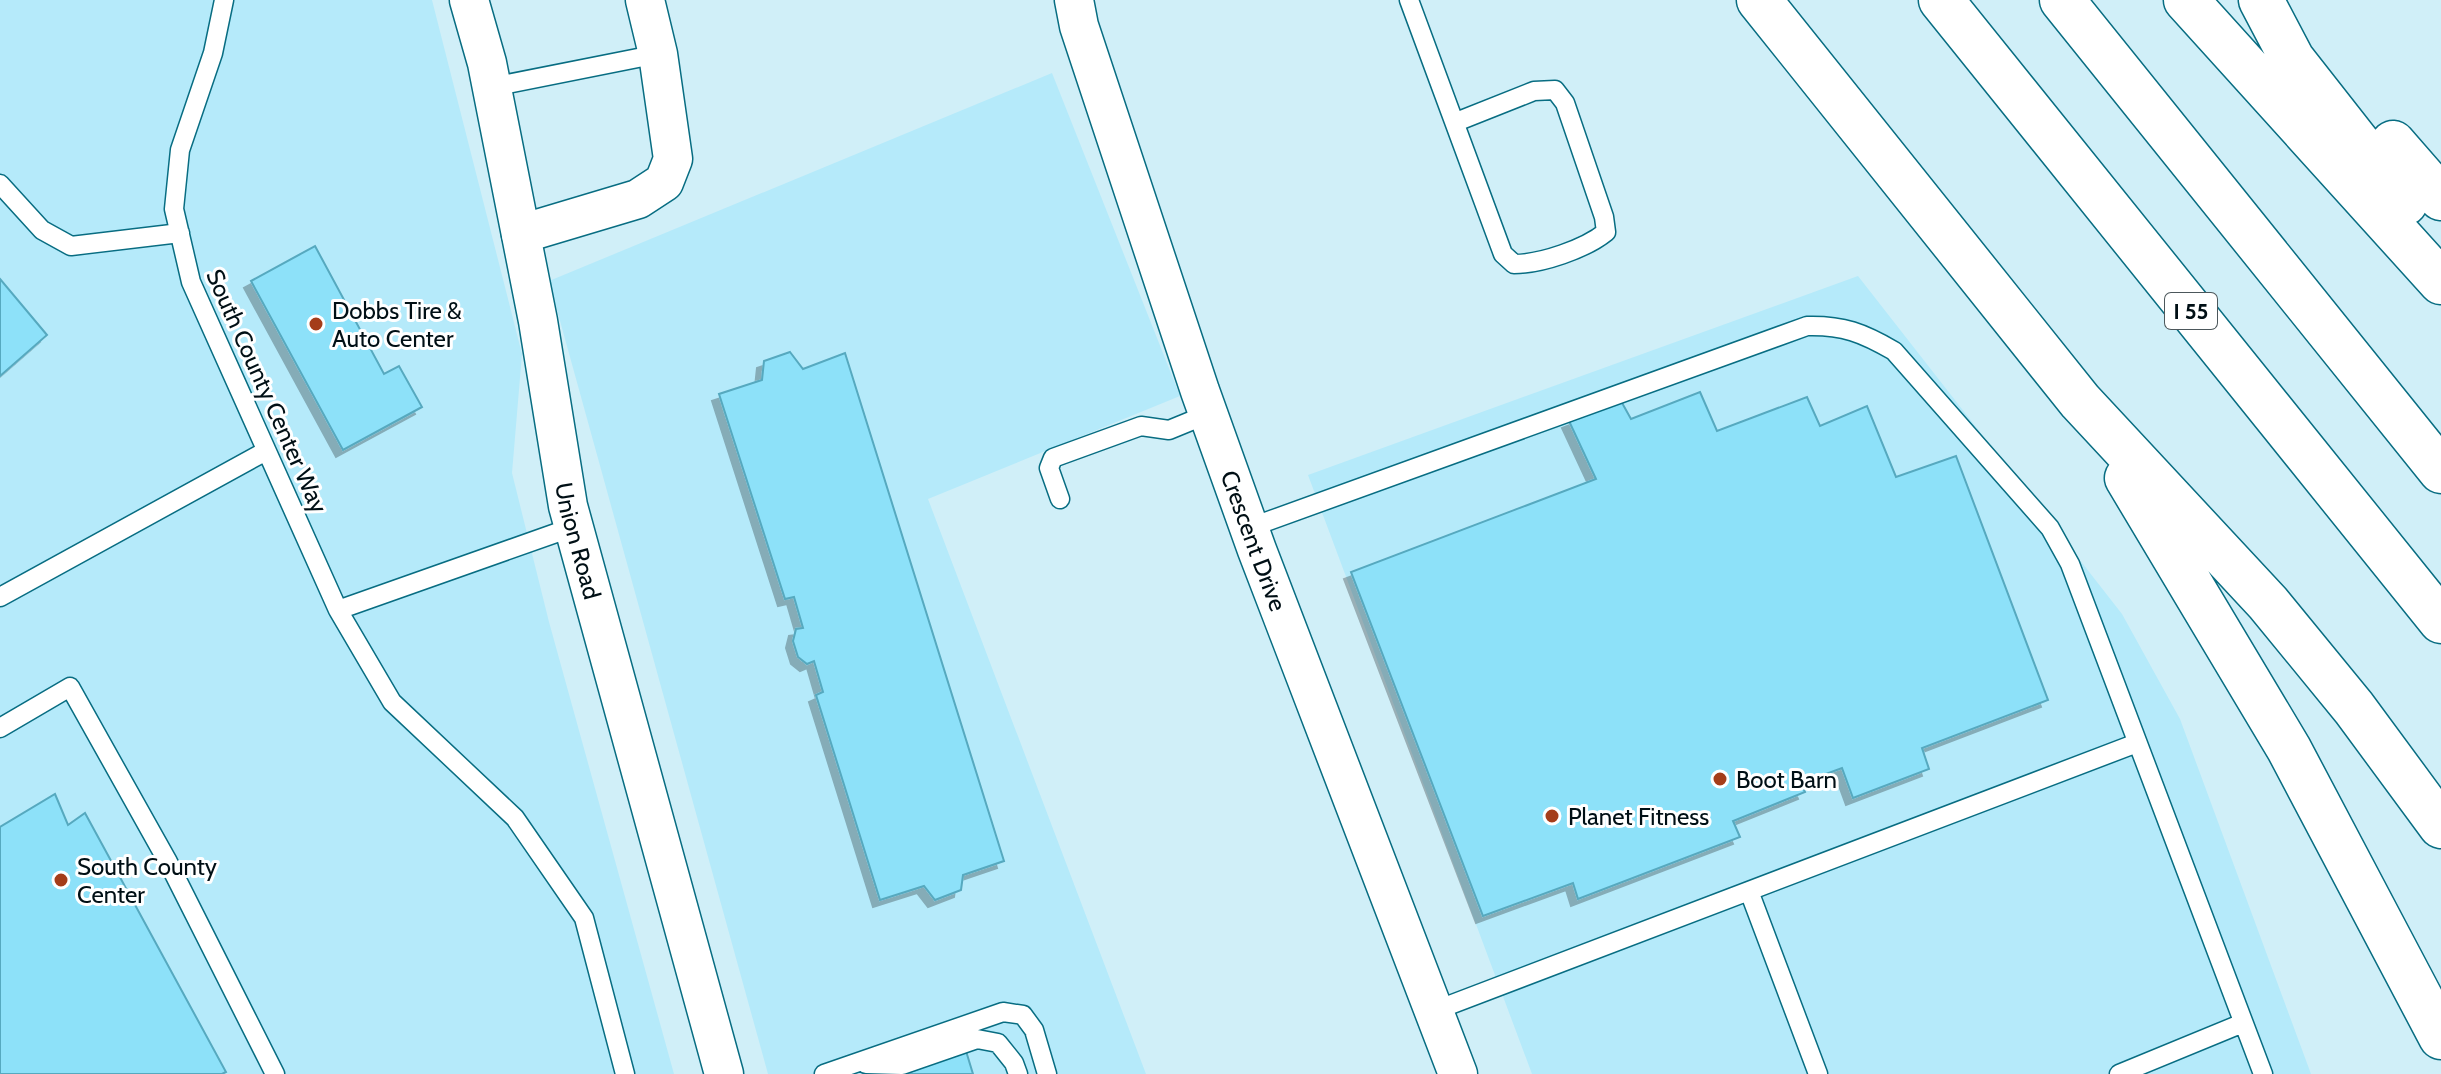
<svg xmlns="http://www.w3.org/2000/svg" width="2441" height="1074" viewBox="0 0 2441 1074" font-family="Cabin,sans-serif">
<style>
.built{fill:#b5eafa}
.building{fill:#8de1f9;stroke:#56a9bf;stroke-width:2;filter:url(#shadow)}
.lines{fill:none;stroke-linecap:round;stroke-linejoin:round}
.lane-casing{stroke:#086d82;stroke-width:21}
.street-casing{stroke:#086d82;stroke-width:41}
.highway-casing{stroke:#086d82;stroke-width:47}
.lane{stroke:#fff;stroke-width:18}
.street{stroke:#fff;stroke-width:38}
.highway{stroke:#fff;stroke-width:44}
.poi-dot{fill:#a43d1a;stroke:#fff;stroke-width:3}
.labels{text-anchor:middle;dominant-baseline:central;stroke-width:6;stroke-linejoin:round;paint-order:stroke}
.shield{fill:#fff;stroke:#4c575b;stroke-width:2}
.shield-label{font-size:22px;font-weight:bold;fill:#000f15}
.poi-label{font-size:24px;fill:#000f15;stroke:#fff;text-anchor:start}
.street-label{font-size:24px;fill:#000f15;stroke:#fff}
</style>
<defs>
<filter id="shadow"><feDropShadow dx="-7" dy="7" stdDeviation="0" flood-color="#0004"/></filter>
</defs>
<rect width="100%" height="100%" fill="#d0eff8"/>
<!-- built -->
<path class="built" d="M0,0H432L522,354L512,473L549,622L674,1074H0Z
M1052,73L1180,396L928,499L1146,1074H768L549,281Z
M1858,276L2122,614L2180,719L2311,1074H1532L1308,475Z"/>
<!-- building -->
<path class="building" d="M315,246L384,374L399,366L422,407L343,450L251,281Z
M0,279L47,335L0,376Z
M790,352L803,369L845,353L1004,861L963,875L961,890L935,900L924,886L880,900L816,695L823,692L814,661L807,664L798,657L793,641L796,629L803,628L794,597L785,599L719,394L762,380L764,361Z
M1700,392L1717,431L1807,397L1820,426L1867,406L1896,477L1956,456L2048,700L1922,748L1929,769L1853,798L1842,768L1801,783L1805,792L1733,821L1740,837L1578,899L1573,883L1483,916L1351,572L1596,479L1569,421L1621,401L1631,419Z
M55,794L68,825L85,813L226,1072L222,1074H0V827Z
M966,1051L973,1074H905Z"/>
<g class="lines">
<!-- lane casing -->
<g class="lane-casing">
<path id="lane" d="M224,0L213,53L180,150L174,209L191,282L338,610L573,527
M1409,0L1503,254L1514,264C1541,264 1585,249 1606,232L1604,217L1565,103L1555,90L1534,91L1456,122
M492,87L658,54
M0,184L42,230L71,246L180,233
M1060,499L1049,468L1053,458L1141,426L1169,430L1208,414
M1249,528L1807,326C1843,325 1863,333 1894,351L2050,528L2070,564L2263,1074
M0,597L266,451
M338,610L392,702L515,818L584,918L625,1074
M0,728L70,687L168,862L275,1074
M1749,891L1818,1074
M1434,1011L2137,743
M866,1064L902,1065L977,1039L998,1043L1014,1063L1018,1074
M824,1074L1003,1012L1023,1015L1034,1030L1047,1074
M2119,1074L2243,1023"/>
</g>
<!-- street casing -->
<g class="street-casing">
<g id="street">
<path id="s1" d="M469,0L487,63L538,321L568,506L724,1074"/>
<path id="s2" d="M1074,0L1079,26L1200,391L1257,550L1458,1074"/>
<path d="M521,234L638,199L664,182L673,159L658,54L645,0"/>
</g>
</g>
<!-- highway casing -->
<g class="highway-casing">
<path id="highway" d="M1759,0L2080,401L2268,603L2354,708L2441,826
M1941,0L2441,621
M2062,0L2441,471
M2186,0L2441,282
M2261,0L2292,59L2405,203
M2393,143L2441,198
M2127,478L2289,749L2441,1037"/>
</g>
<!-- lane -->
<use href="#lane" class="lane"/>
<!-- street -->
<use href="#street" class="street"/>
<!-- highway -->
<use href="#highway" class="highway"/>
</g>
<!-- markers -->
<g class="poi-dot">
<circle cx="316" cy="324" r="8"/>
<circle cx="1720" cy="779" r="8"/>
<circle cx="1552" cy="816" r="8"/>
<circle cx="61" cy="880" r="8"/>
</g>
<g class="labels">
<!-- shield labels -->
<rect class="shield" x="2165" y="293" width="52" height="36" rx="6"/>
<g class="shield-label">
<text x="2191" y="311">I 55</text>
</g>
<!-- poi labels -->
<g class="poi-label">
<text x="332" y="310">Dobbs Tire &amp;<tspan x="332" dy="28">Auto Center</tspan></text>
<text x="1736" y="779">Boot Barn</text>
<text x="1568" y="816">Planet Fitness</text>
<text x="77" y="866">South County<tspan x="77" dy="28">Center</tspan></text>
</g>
<!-- street labels -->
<g class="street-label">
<text transform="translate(267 391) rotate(66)">South County Center Way</text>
<text stroke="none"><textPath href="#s1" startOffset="552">Union Road</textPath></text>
<text stroke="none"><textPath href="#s2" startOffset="570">Crescent Drive</textPath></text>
</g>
</g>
</svg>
